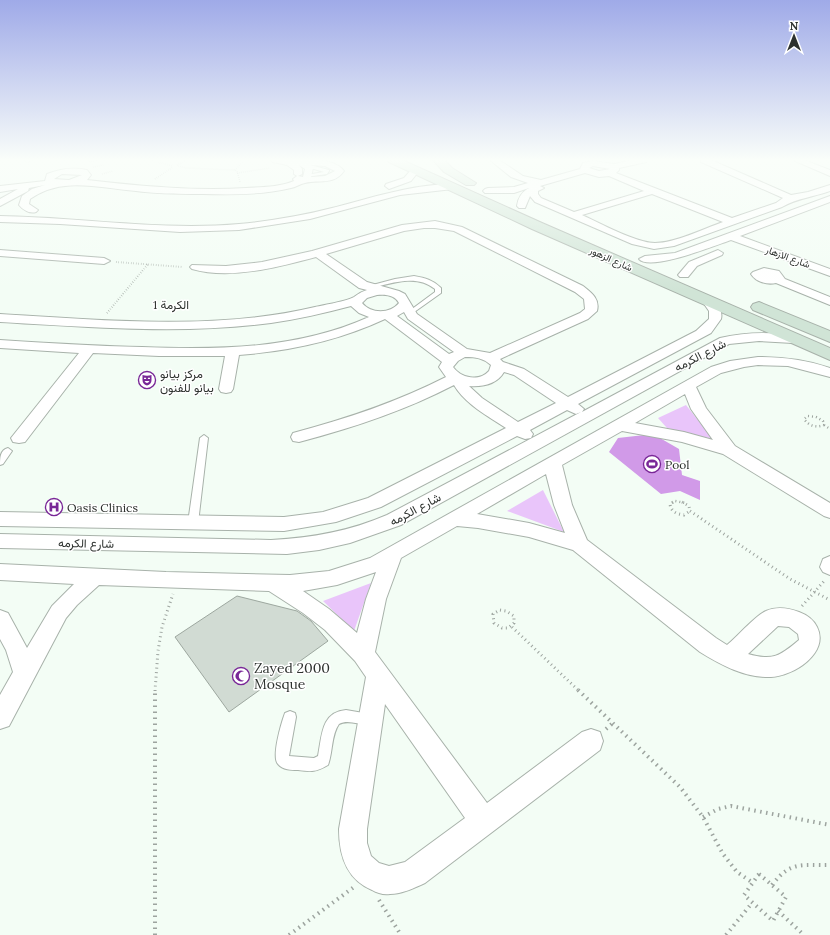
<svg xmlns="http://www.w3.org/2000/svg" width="830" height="935" viewBox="0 0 830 935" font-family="Lora,Vazirmatn,serif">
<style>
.green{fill:#e9c5fa}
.water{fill:#d19ae8}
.building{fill:#d1dbd3;stroke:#9da79f}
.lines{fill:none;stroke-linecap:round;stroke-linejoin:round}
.lane-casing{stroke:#a8b2aa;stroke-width:2}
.street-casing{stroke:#a8b2aa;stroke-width:2}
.secondary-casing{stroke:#a8b2aa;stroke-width:2}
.path-far4{stroke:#9da49f;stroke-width:1.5;stroke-dasharray:0.5 1.5;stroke-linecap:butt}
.path-far3{stroke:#9da49f;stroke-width:2;stroke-dasharray:0.5 2;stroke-linecap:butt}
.path-far2{stroke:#9da49f;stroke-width:2.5;stroke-dasharray:1 3;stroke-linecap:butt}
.path-far1{stroke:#9da49f;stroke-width:3;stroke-dasharray:1 3.5;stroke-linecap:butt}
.path{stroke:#9da49f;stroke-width:4;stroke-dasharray:1.5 4.5;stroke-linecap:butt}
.lane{fill:#fff;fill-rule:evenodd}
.street{fill:#fff;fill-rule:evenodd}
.secondary{fill:#d0e4d6;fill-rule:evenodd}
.labels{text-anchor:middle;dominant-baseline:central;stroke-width:3;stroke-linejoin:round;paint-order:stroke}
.far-street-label{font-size:10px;fill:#2d312e;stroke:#fff}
.far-quarter-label{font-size:12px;fill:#2d312e;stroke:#fff}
.street-label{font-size:12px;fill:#2d312e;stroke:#fff}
.poi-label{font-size:12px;fill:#2d312e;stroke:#fff;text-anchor:start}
.near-poi-label{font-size:14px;fill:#2d312e;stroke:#fff;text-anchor:start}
</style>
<rect width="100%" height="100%" fill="#f3fdf5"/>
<!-- green -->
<path class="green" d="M686,405L713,439L667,428L658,418Z
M543,490L564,532L507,511Z
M371,583L354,631L323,601Z"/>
<!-- water -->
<path class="water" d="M653,434L679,449L682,475L700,481V500L680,491L661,494L609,452L618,438Z"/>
<!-- building -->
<path class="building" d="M237,596L297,611L311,621L328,641L229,712L175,637Z"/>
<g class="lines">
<!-- lane casing -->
<g class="lane-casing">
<path id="lane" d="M306,164L329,170V171L327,174L306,177V175L324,172L304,166Z
M414,276C425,278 433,280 441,288V293L410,315L407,313L408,312L435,292V289C416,273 389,284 368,289L365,287L395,279Z
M204,435L208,438L198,523L196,526H190L188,523L200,438Z
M8,448L12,451L3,464L0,465C0,458 0,450 8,448Z
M346,710L375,715L376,719L375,723C363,728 350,718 339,724C331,735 333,752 328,765C316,772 312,772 298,770C291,770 283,770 278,764C271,757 282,721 285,713L290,711L295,713L296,717L289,756L314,758L318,756C322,736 321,712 346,710Z"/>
</g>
<!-- street casing -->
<g class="street-casing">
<path id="street" d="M272,160C290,159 332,155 344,171C333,186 320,179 305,183C300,184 296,187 291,188C262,195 232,195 203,194C181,194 158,194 136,191C99,188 62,176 30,199L29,204L38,210L36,212C30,214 23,210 19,205L22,196L32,189L45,185L29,188L28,191L0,206V199L18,189L0,192V186L45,181L47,174C60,169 73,167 87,170L91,175L87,180C140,186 192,191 246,188C262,187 280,187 294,181L293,179L297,176L294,174V170L287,165L273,162ZM299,165L305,169L303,177L298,176L302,174V169ZM310,165L325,166L335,171L325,176L311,177L313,168ZM62,174L82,175L69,180L54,179Z
M490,160H499L523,176L541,180L580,169L583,163L593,161L614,164L633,160H647L646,162L619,168V170L616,173L732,218L776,203L783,198L701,162L700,160H711L791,195L808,192L830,185V191C814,197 797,198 782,207L674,246L654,249L632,244L535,202L530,196L525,208H519L517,206C518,197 522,192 529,188L514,193H485L483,191L485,189L488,188L514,187L528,183L511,177ZM593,166L610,169L599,171L589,168ZM585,173L599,177L609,176L644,191L574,212L541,198L538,194V191L544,188L540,186ZM652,194L723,222C703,229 675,243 655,243C636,243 600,223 582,215Z
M793,160H804L830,170V176Z
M415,168L419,171L411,181L389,189L385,186L386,184L404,178L412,169Z
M450,184L453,185L454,187L453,189L400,195L310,219L239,230L180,232L60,224L0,222V216C80,217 159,231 239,224C270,221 301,216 332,208C371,198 409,185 450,184Z
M830,196V202L740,236L830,269V276L731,240C716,245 650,272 639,259L645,256L675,253Z
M435,221L462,227L583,286C592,293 600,299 597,311L588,319L500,359L503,362L524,369L568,397L696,331L709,319V311L702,301L704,298H712C718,305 723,311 721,319L711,333L578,404L584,409L582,412L720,338C745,332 768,332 793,335L798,336L800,339L798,342L793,343L759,341L729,344L401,525L350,543L319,550L287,554L0,548V534L271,540C312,538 350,531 387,515L581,412L576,414L567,410L530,430L533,434L531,438L525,439L517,436L381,507L336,522L284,531L0,526V512L284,517L323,512L368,498L506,428C488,416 465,404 454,385C404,411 352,428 299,442L293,441L291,437L293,433C346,419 397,402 446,377L439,367L442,362L385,319C338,341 290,351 239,355L233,389L231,392L226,393L221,392L219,389L225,356H159L93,353L25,442L19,443L13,442L11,438L79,353L0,348V340C47,343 95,346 142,347C219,350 298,349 369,317L359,313L351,306C325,313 298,319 271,323C181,335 90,327 0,322V314C103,320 214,331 315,307C324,305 347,301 354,297C358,294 361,292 367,290L359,288L316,257C279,267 230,280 192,269L190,267L192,265L226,266L262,262L312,251L402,225ZM424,228H435L454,231L575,292L584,299L585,309L580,313L490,353L467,349L417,314L405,294L399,291L367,282L326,254L404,231ZM377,295C385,294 395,295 399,303C390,314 371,314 362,303L367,298ZM404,312L408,319L454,352L449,354L397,316ZM465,357C476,357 483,358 491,365L489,371C479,382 461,378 453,367L458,361ZM504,372L514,375L556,403L518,422L482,398L469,386C483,387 497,384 504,372Z
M0,250L104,258L110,261L104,264L0,256Z
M718,250L723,253L722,255L697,266L688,277H680L678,275L689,262Z
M764,268L779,271L785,279L830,297V305L776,283C767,285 756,282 751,274L753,272Z
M758,357C783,357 807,360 830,368V377L788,366L758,365L744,367L721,373L696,387L706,408L735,446L830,503V518L824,516L723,454L682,442L622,431L562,465L572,505L587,540L716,638L727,645C737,637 756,615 766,611C777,606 788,608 799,612C807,615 813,619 817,627C830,653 793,676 771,677C745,678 721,665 700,652L573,550L529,537L478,528L457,526L401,558L386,599L375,652L487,803L582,732L591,729L600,732L603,741L600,750L425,883C414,888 402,894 390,894C384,895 377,893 372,890C346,879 339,855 339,829L366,677L355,661L325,630L303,613L269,591L99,585L77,605L66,618L9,726L0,729V695L13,672L6,650L0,639V610L8,613L27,648L52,606L74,584L0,580V564L166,572L290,575L329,571L370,558L711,367L730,361ZM685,394L691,409L713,440L684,432L635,423ZM546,474L554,505L565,533L529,523L477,514ZM376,572L366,599L357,633L329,609L303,591L337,585ZM778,626L789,627L798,634L799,640C780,656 773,661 748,654ZM385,704L465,818L405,862L389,866L379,863L371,856L367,843V829Z
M830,556V575L823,572L820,567L823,559Z"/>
</g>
<!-- secondary casing -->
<g class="secondary-casing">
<path id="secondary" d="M388,160H402L542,223L830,348V360L532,229L389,162Z
M433,160H444L452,168L476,183L474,185H466L444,172Z
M759,302L830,331V342L753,310L751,307L753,304Z"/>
</g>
<!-- path-far4 -->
<path class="path-far4" d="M21,160L30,162
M150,160L173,166
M89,162L100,160
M177,165L187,160
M178,166L186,168L235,170L237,171L240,182
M93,167L104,165
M235,170L244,160
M237,173L270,168
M102,174L113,171
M155,179L173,167"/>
<!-- path-far3 -->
<path class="path-far3" d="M116,262L183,267
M107,313L148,264"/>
<!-- path-far2 -->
<path class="path-far2" d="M808,416L816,417L823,421L824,425C816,428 809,426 804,419Z
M824,425L830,429
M672,503L675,501L685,503"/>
<!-- path-far1 -->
<path class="path-far1" d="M673,502L670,504C671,512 677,514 684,515L690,511
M682,502L689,506L690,511
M690,511L790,579L830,600
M802,606L825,580
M500,610L506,611L514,616V623L508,628H502L494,623L493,614Z
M512,627L579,691
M155,691L158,651L162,627L173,594"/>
<!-- path -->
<path class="path" d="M578,690L680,787L703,817L723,854L737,872L753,883
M606,729L613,723
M703,817L718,809L731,806L830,825
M759,874L786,897L773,921L744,895Z
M772,885C791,860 802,866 830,865
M379,900L401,935
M778,911L804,935
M155,935V690
M289,935L354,887
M726,935L752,903"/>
<!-- lane -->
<use href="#lane" class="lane"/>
<!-- street -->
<use href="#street" class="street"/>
<!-- secondary -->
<use href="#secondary" class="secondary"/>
</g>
<!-- sky -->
<linearGradient id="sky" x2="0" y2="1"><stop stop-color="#9faae8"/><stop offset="0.55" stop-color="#fafefa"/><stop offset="1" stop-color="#fafefa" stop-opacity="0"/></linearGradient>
<rect width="830" height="291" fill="url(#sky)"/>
<!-- icons -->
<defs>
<g id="theatre-ring" transform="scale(0.9)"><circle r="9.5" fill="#fff" stroke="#792797" stroke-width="1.5"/><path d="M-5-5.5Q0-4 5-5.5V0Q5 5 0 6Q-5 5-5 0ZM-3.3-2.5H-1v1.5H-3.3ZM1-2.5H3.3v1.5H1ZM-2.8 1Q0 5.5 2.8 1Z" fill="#792797"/></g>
<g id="stadium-ring" transform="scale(0.9)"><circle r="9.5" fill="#fff" stroke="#792797" stroke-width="1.5"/><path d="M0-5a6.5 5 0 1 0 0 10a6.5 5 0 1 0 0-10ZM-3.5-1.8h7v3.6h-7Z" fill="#792797"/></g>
<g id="hospital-ring" transform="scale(0.9)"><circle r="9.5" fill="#fff" stroke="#792797" stroke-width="1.5"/><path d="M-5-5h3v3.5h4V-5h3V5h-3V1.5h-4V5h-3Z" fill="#792797"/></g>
<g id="mosque-ring" transform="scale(0.9)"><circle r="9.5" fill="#fff" stroke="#792797" stroke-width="1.5"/><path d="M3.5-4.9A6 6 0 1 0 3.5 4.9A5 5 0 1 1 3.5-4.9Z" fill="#792797"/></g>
</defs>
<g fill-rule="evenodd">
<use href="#theatre-ring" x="147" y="380"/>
<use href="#stadium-ring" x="652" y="464"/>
<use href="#hospital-ring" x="54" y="507"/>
<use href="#mosque-ring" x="241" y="676"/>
</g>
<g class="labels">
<!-- far-street labels -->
<g class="far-street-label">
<text transform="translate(788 257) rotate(20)">شارع الازهار</text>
<text transform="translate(611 259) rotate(24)">شارع الزهور</text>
</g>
<!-- far-quarter labels -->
<g class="far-quarter-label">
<text x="171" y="304">الكرمة 1</text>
</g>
<!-- street labels -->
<g class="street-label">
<text transform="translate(700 355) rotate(-27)">شارع الكرمه</text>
<text transform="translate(415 509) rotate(-28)">شارع الكرمه</text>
<text transform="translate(86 543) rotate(1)">شارع الكرمه</text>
</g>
<!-- poi labels -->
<g class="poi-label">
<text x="160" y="373">مركز بيانو<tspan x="160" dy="14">بيانو للفنون</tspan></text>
<text x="665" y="464">Pool</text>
<text x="67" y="507">Oasis Clinics</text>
</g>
<!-- near-poi labels -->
<g class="near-poi-label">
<text x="254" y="668">Zayed 2000<tspan x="254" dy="16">Mosque</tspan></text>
</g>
</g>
<!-- north arrow -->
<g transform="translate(794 36)" stroke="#ffffff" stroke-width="3" paint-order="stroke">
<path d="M0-3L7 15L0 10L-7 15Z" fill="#2d312e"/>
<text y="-6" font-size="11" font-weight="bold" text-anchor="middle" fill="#2d312e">N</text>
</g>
</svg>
